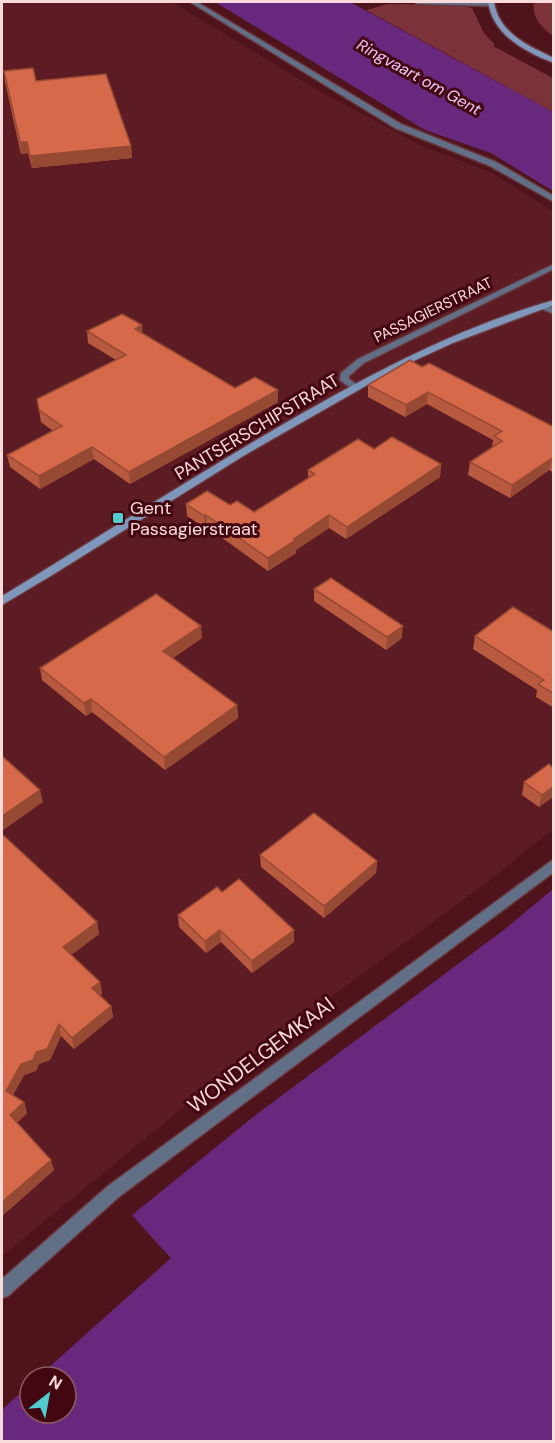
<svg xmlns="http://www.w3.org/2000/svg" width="555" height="1443" viewBox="0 0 555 1443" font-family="'DM Sans',sans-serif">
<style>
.built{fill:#5d1b24}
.green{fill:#7c3239}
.water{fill:#68287d}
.pier{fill:#4f141b}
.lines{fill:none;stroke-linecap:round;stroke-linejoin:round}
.street-casing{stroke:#6a343a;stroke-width:3}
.secondary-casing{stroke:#6a343a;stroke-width:3}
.street{fill:#617087;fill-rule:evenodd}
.secondary{fill:#7e97ba;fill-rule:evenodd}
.wall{fill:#b85a3f}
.shaded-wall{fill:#964a33}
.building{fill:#d66949;stroke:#964a33;stroke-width:1.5}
.poi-dot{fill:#52cdcf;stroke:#430712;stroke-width:2}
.labels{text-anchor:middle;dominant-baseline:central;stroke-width:6;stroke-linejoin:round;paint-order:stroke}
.far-street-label{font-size:15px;fill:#fadbdb;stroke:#430712}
.far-water-label{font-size:16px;font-style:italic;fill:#e9c8f5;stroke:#430712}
.street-label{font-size:18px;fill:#fadbdb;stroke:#430712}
.poi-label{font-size:18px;fill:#fadbdb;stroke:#430712;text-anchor:start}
.near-street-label{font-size:21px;fill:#fadbdb;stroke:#430712}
</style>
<rect width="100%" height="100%" fill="#4f141b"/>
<!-- built -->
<path class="built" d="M2,2H172L319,91L420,145L492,173L553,211V829L489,881L207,1088L2,1256Z"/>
<!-- green -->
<path class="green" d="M534,2H553V36C542,28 531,17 534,2Z
M388,4L457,5L472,8L484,33L495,45L493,46L553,78V112L366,10Z"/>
<!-- water -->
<path class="water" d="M215,2H350L553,112V191L491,153L425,130Z
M553,889V1441H2V1410L30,1384V1413H66V1377H38L170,1258L132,1215L257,1114L505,929Z"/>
<!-- pier -->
<path class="pier" d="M130,1214L171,1258L38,1377H35L166,1258L130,1217Z"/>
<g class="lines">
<!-- street casing -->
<g class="street-casing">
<path id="street" d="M190,2H197L401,124L496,162L554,196V202L490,166L395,128Z
M414,2H491L494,4L491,6L417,4Z
M554,264V269L364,363L349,376V379L359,386V390H353L340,380L341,373L358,359Z
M542,303L554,308V314L539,308L538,306Z
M554,859V872L120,1196L8,1296L2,1298V1279L108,1186Z"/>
</g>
<!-- secondary casing -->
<g class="secondary-casing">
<path id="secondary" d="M488,2H494C499,33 528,46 554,58V63C525,52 493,35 488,2Z
M554,300V305L453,343L392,371L245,455L54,574L2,605V596C87,544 172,490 258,439C352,384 448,330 554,300Z"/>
</g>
<!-- street -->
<use href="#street" class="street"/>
<!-- secondary -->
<use href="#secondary" class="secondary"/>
</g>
<!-- wall -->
<path class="wall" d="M4,71L36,81L131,146L132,158L32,168L28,153L21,154L5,82Z
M142,325V333L235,388L278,402L130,484L94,459L40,489L10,467L7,455L53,431L41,422L37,399L116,360L88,343L87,331Z
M422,367L554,427V473L549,470L510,498L468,475L470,462L492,447L493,440L427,404L405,417L368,397V385Z
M374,449L441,464L440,477L346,539L329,528L296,550V553L268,571L207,527L205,528L187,516L186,504L254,512L308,479V470Z
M314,589L402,638L386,650L314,601Z
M554,632V708L536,697L537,690L473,649L475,636Z
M202,638L173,658L237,705L238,718L165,770L92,712L86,716L42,680L40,668Z
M554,769V796L539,807L522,795L524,782Z
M2,834L97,922L99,934L71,955L100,982L102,994L100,995L111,1006L113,1017L74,1049L61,1036L50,1060L39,1064L36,1071L24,1075L13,1095L24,1102L27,1113L17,1122L54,1170L2,1216Z
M260,855L377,861L376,873L324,918L261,867Z
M222,892L294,942L252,973L221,942L206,953L179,927L178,915Z"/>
<!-- shaded-wall -->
<path class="shaded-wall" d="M20,142H27L28,153L21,154Z
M131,146L132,158L32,168L30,156Z
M142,325L143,337L135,329Z
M278,390V402L130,484L129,472Z
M428,392L427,404L405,417L406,405Z
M92,447L94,459L40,489L39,476Z
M552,458L549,470L510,498L512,485Z
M441,464L440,477L346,539L347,527Z
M206,515L207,527L205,528L204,516Z
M329,515V528L296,550V553L268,571V558L294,539Z
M201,626L202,638L164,663L163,651Z
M403,626L402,638L386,650L387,637Z
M91,699L92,712L86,716L84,703Z
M237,705L238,718L165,770L164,757Z
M554,786V796L539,807L542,795Z
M40,790L43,802L2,831V816Z
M377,861L376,873L324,918V906Z
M97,922L99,934L66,959L63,947Z
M220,930L221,942L206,953L205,941Z
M294,930V942L252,973V961Z
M100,982L102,994L94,999L92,988Z
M111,1006L113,1017L74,1049L72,1038Z
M59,1024L61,1036L50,1060L39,1064L36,1071L24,1075L9,1102L6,1091L21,1064L36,1052Z
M24,1102L27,1113L14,1126L10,1115Z
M51,1160L54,1170L2,1216V1202Z"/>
<!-- building -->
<path class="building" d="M33,68L36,81L106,74L131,146L30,156L27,142H20L4,71Z
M122,314L142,325L135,329L235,388L255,377L278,390L129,472L92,447L39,476L7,455L62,426L39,410L37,399L126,355L87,331Z
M410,360L422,367L429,363L554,427V459L552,458L512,485L470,462L502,441L494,436L502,431L428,392L406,405L368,385Z
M392,437L441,464L347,527L329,515L294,539L296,540L268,558L206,515L204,516L186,504L207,491L230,505L237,501L254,512L315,474L308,470L358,439L374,449Z
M331,578L403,626L387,637L314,589Z
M156,594L201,626L163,651L237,705L164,757L91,699L84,703L40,668Z
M513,607L554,632V694L538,684L544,680L475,636Z
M2,756L40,790L2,816Z
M549,764L554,769V786L542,795L524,782Z
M314,813L377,861L324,906L260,855Z
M2,834L97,922L63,947L100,982L92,988L111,1006L72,1038L59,1024L47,1049L36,1052L33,1060L21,1064L6,1091L24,1102L10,1115L51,1160L2,1202Z
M239,879L294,930L252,961L220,930L205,941L178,915L217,887L222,892Z"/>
<!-- markers -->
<rect class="poi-dot" x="112" y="512" width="12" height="12" rx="3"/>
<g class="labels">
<!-- far-street labels -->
<g class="far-street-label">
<text transform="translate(433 310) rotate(-26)">PASSAGIERSTRAAT</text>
</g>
<!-- far-water labels -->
<g class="far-water-label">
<text transform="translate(419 77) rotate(29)">Ringvaart om Gent</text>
</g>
<!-- street labels -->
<g class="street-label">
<text transform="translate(257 427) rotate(-31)">PANTSERSCHIPSTRAAT</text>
</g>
<!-- poi labels -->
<g class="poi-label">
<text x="130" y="508">Gent<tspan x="130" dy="21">Passagierstraat</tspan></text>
</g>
<!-- near-street labels -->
<g class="near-street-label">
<text transform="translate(261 1055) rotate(-37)">WONDELGEMKAAI</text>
</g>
</g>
<!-- border -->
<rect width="555" height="1443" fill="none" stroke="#fadbdb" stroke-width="6"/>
<!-- north arrow -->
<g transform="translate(48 1395) rotate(31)"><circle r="28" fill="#430712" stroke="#8c5c62" stroke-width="1.5"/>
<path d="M0-4.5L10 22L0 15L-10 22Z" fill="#52cdcf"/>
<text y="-9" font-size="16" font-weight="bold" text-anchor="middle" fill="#fadbdb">N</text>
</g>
</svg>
